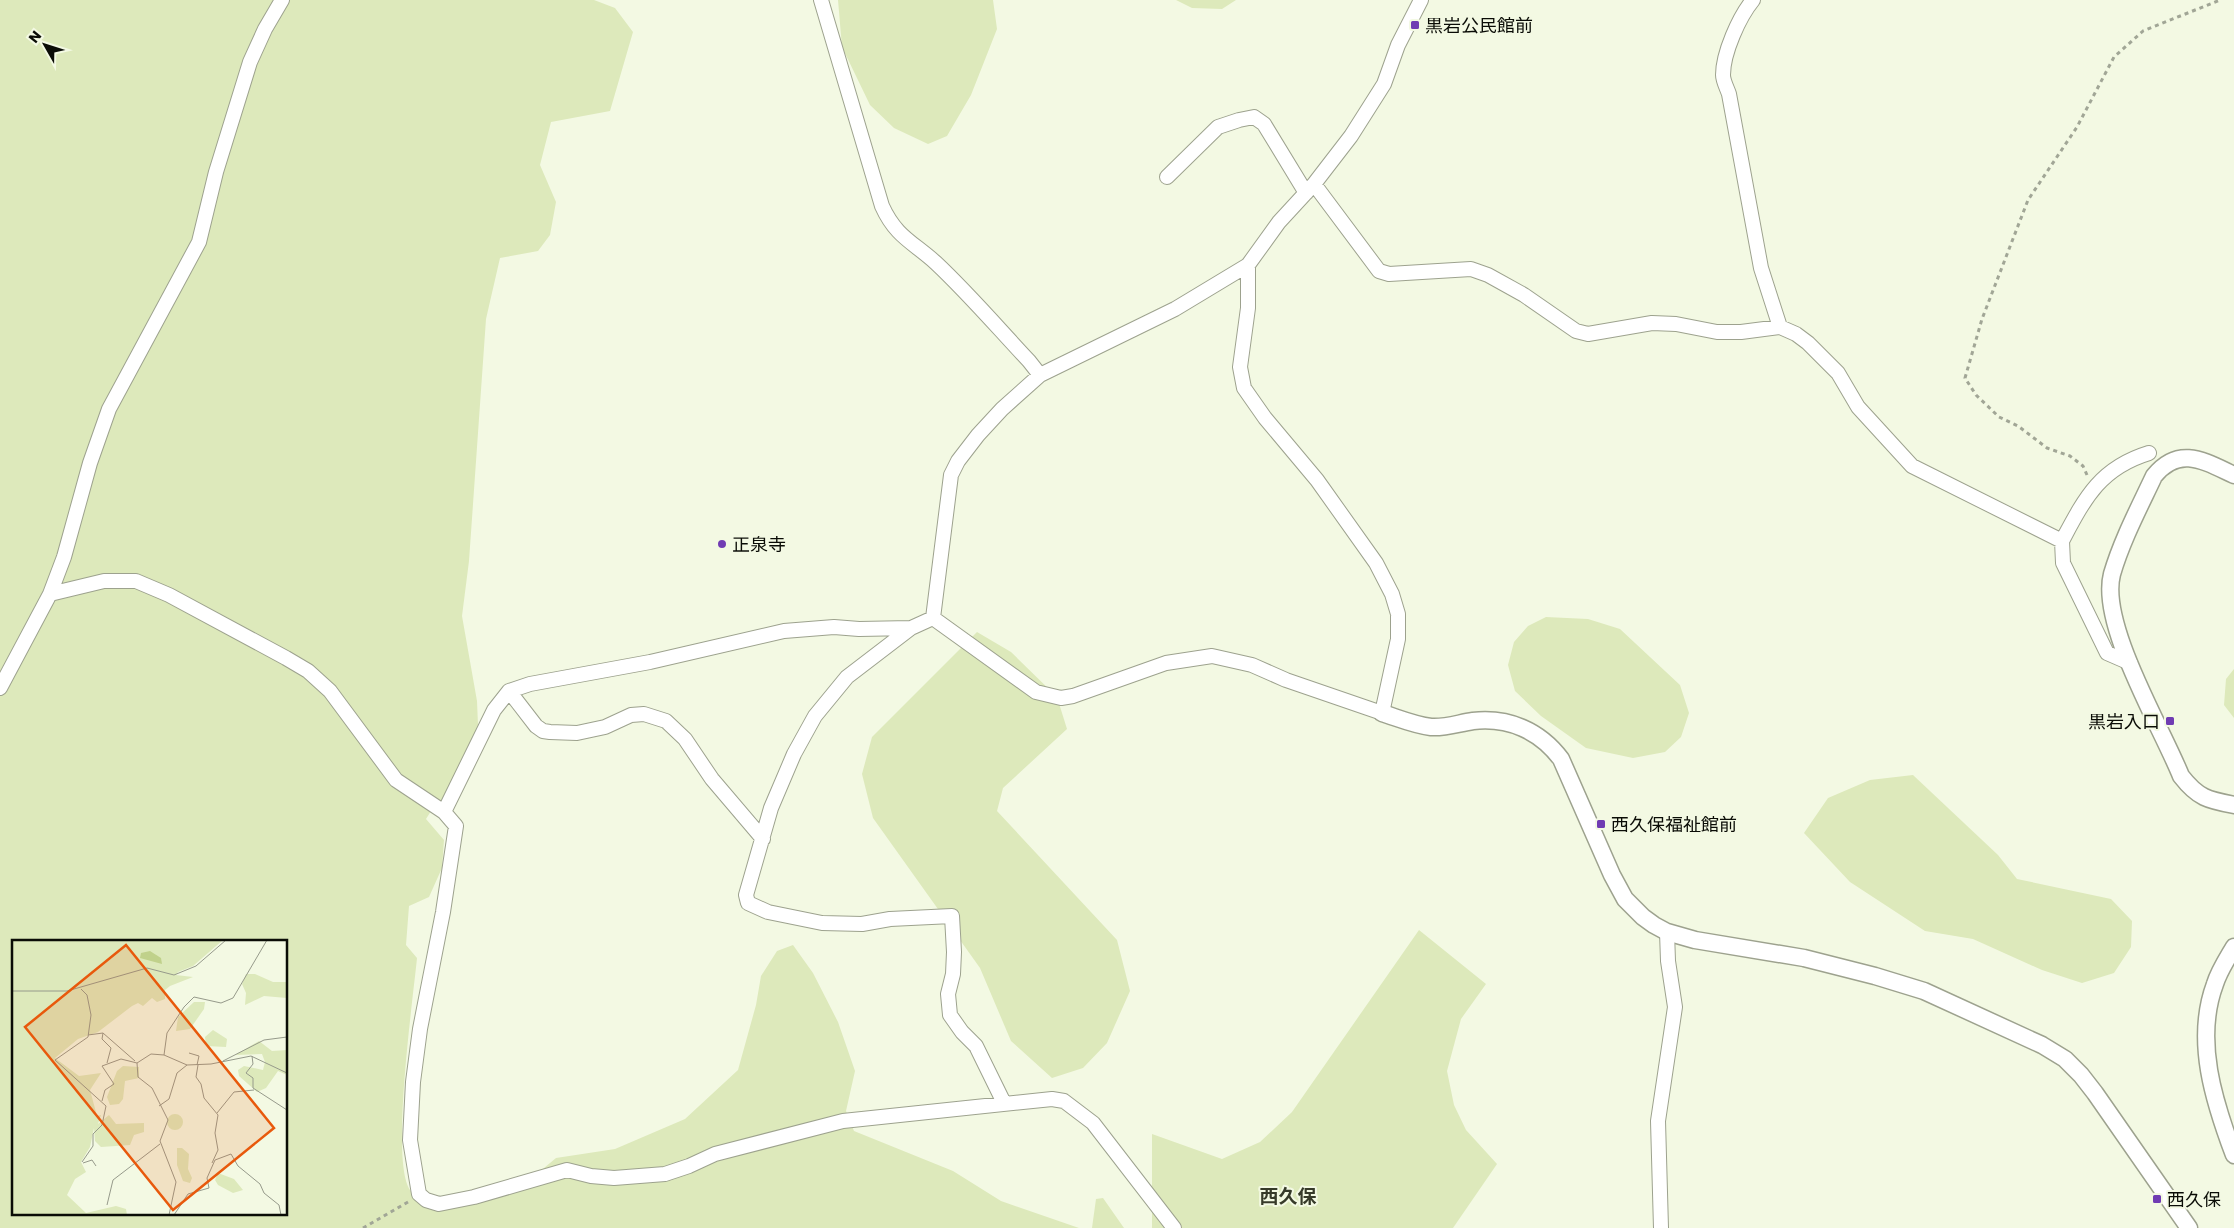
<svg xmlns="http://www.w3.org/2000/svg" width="2234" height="1228" viewBox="0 0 2234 1228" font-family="Poppins,'Noto Sans JP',sans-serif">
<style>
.green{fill:#dde9bb;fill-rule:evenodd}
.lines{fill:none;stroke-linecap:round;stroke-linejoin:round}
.minor-casing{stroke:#9da28e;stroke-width:16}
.tertiary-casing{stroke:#9da28e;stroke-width:19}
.path{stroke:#a1a696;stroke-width:3;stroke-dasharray:4 4;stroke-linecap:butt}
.minor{stroke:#fff;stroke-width:14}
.tertiary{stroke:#fff;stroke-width:16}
.poi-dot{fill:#703cb3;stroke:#f3f9e3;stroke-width:2}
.labels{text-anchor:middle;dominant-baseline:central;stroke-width:4;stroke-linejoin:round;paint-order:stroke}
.poi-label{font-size:18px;fill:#0a0c06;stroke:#f3f9e3;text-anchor:start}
.neighbourhood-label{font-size:19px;font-weight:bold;fill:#363a29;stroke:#f3f9e3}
.inset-road{fill:none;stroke:#969a8b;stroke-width:1}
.view{fill:#e8590c;fill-opacity:0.15;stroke:#e8590c;stroke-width:2.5}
.inset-edge{fill:none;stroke:#0a0c06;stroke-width:2.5}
</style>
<rect width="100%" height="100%" fill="#f3f9e3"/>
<!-- green -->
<path class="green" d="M0,0H594L615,8L633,32L610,111L551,122L540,165L556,202L550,235L538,251L500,258L486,319L469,561L462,616L477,701L478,725L460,768L442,801L431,811L426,819L444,840L442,868L429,897L409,906L406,945L417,958C413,1000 390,1161 410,1190C413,1195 420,1199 424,1203L526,1183L556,1158L615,1149L685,1119L738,1070L756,1005L761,976L777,951L793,945L813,973L838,1022L855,1071L846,1111L854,1131L953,1171L1001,1201L1079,1228H0ZM14,942H286V1214H14Z
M838,0H993L997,29L971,95L947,136L928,144L894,128L870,105L842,47Z
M1176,0H1236L1222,9L1192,8Z
M1546,617L1588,619L1620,629L1680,685L1689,713L1681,737L1665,752L1633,758L1586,748L1541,716L1515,691L1508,665L1514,642L1528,626Z
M977,632L1011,652L1057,697L1067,729L1003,788L997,811L1117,940L1130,991L1107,1043L1083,1068L1052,1078L1011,1041L980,968L873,818L862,774L872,737Z
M2234,669V718L2224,705L2226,679Z
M1913,775L1998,855L2017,879L2111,899L2132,921L2131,947L2114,973L2082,983L2042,970L1973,939L1925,931L1850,882L1804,833L1828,798L1870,780Z
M1419,930L1486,984L1461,1019L1447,1071L1454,1105L1466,1130L1497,1164L1453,1228H1152V1134L1222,1159L1260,1142L1292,1112Z
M1103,1198L1124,1228H1092L1096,1199Z"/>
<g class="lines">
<!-- minor casing -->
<g class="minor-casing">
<path id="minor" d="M821,0L882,206C896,237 913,242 936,263C969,294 998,328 1029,361L1040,375
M1753,0C1739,17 1723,53 1723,75C1723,81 1727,88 1729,94L1761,268L1780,327
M1167,177L1218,127L1239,120L1254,117L1264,124L1306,193
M1314,184L1379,271L1389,274L1471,269L1488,275L1524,295L1576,331L1588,334L1652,323L1676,324L1717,332H1741L1780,327L1796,334L1808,343L1838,373L1858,407L1912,466L2062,541L2063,563L2107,653L2130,663
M1248,265V308L1240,367L1244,388L1265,418L1317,480L1376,563L1392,594L1398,614V639L1382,713L1286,680L1252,665L1212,656L1166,663L1073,696L1061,698L1036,692L933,618L951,475L958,461L978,435L1002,409L1040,375L1175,309L1248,265L1279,222L1314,184L1351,136L1384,84L1398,45L1421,0
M2062,541C2085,498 2100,468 2149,453
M50,594L104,581H136L169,595L286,658L308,671L330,691L396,780L444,812L456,826L443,912L420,1029L413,1082L410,1140L419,1194L426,1200L439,1204L474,1197L567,1170L591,1176L614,1178L665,1174L689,1166L715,1154L843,1121L1052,1099L1064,1101L1093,1123L1174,1228
M933,618L911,628L847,677L815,716L794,754L771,808L746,895L748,903L768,912L822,923L862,924L890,919L952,916L954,952L953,974L948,994L950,1015L962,1032L976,1046L1004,1103
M0,688L50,594L64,557L90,463L109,409L199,242L216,172L250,62L265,29L282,0
M509,691L530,684L650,662L784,631L834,627L859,629L911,628
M444,812L494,710L509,691L536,726L543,731L550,732L577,733L605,727L631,715L644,714L666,721L685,739L712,779L763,839
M1661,1228L1658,1121L1675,1007L1668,961L1667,932"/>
</g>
<!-- tertiary casing -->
<g class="tertiary-casing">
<path id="tertiary" d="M2234,475C2204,461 2179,445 2154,476C2139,508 2122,540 2112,574C2099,624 2161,726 2181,776C2198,798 2208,800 2234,805
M1382,713C1398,718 1414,725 1431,727C1446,728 1459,723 1473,721C1509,717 1540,731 1561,759L1612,875L1625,899L1643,917L1654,925L1667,932L1695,940L1804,958L1875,976L1924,991L2042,1045L2065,1059L2081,1075L2095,1093L2189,1228
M2234,947C2227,959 2219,971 2215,984C2194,1040 2214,1102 2234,1155"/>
</g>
<!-- path -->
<path class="path" d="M2087,475L2083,466L2070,456L2047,448L2018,426L1999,417L1976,395L1965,378L1982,319L2028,200L2077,127L2114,57L2143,31L2220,0
M363,1228L408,1202"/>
<!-- minor -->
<use href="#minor" class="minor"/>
<!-- tertiary -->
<use href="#tertiary" class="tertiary"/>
</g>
<!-- markers -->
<g class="poi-dot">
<rect x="1410" y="20" width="10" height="10" rx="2.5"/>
<circle cx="722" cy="544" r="5"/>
<rect x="2165" y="716" width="10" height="10" rx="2.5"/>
<rect x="1596" y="819" width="10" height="10" rx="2.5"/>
<rect x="2152" y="1194" width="10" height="10" rx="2.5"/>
</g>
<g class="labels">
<!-- poi labels -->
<g class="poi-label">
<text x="1425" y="25">黒岩公民館前</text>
<text x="732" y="544">正泉寺</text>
<text x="2160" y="721" text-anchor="end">黒岩入口</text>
<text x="1611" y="824">西久保福祉館前</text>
<text x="2167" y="1199">西久保</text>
</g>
<!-- neighbourhood labels -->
<g class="neighbourhood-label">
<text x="1288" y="1196">西久保</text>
</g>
</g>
<!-- overview -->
<g transform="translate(12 940)">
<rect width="275" height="275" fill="#f3f9e3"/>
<path d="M0,0H211L181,26L166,32L164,35L181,37L158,46L153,50V59L145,62L140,58L131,66L126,63L120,66L86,92L66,99L43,118L67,136L89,133L78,150L85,176L89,175L86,184L97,175L104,184L132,183V192L122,195L118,205L89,207L83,201L82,188L78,207L69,222L74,232L63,239L55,255L74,273L104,266L114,269L115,275H0ZM234,34H243L261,42H275V58L252,56L233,65L234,53L230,44ZM182,62H193L192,69L178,89L164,91L166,77ZM201,90L215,99L214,107L194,106L193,97ZM247,101L260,111L275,110V135L266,131L254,148L245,152L227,136L226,130L232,126L251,130L253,122L250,114L223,115ZM111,126L127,127V138L113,141L111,159L107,164L98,165L95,157L105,131ZM155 182a8 8 0 1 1 16 0a8 8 0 1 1-16 0ZM170,208L177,214L176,229L180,238L178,243L171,241L165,225V208ZM206,233L222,239L231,250L221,253L206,245L203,240Z" fill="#dde9bb"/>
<path d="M138,11L149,18L150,24L128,18L129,13Z" fill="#c0d18b"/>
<path class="inset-road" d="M69,49L75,55L79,75L76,97L43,120L94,166L90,185L81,194V206L70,222M0,51H55L135,28L162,35L184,26L214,0M91,93L123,121M76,95L91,93L90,99L99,108L95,123M177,113L187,116L185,125M152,115L155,93L172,67L182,57L209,63L221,58L255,0M240,116L241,124L234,133L241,138V148L275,170M211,121L252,100L275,97M186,125L184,137L189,144L192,158L206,175L203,193L206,210L200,223M90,161L93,150L102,144L90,126L109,119L125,123M147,166L157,159L165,133L175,125M205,173L222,152L242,150M71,223L80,220L84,226M95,265L101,240L148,204M157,275L164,242L148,201L156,180L140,148L126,137L125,123L139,114L152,115L175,125L199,124L239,116L275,133M162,275L176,254L197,248L195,238L203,220L219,214L226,226L248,244L252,253L267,265L269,275"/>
<path class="view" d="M114,5L262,188L161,270L13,87Z"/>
<rect width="275" height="275" class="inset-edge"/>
</g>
<!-- north arrow -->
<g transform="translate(45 45) rotate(309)" stroke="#f3f9e3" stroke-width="4" paint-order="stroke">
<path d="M0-4L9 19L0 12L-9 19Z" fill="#0a0c06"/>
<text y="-8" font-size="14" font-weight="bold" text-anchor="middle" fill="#0a0c06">N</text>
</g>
</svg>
